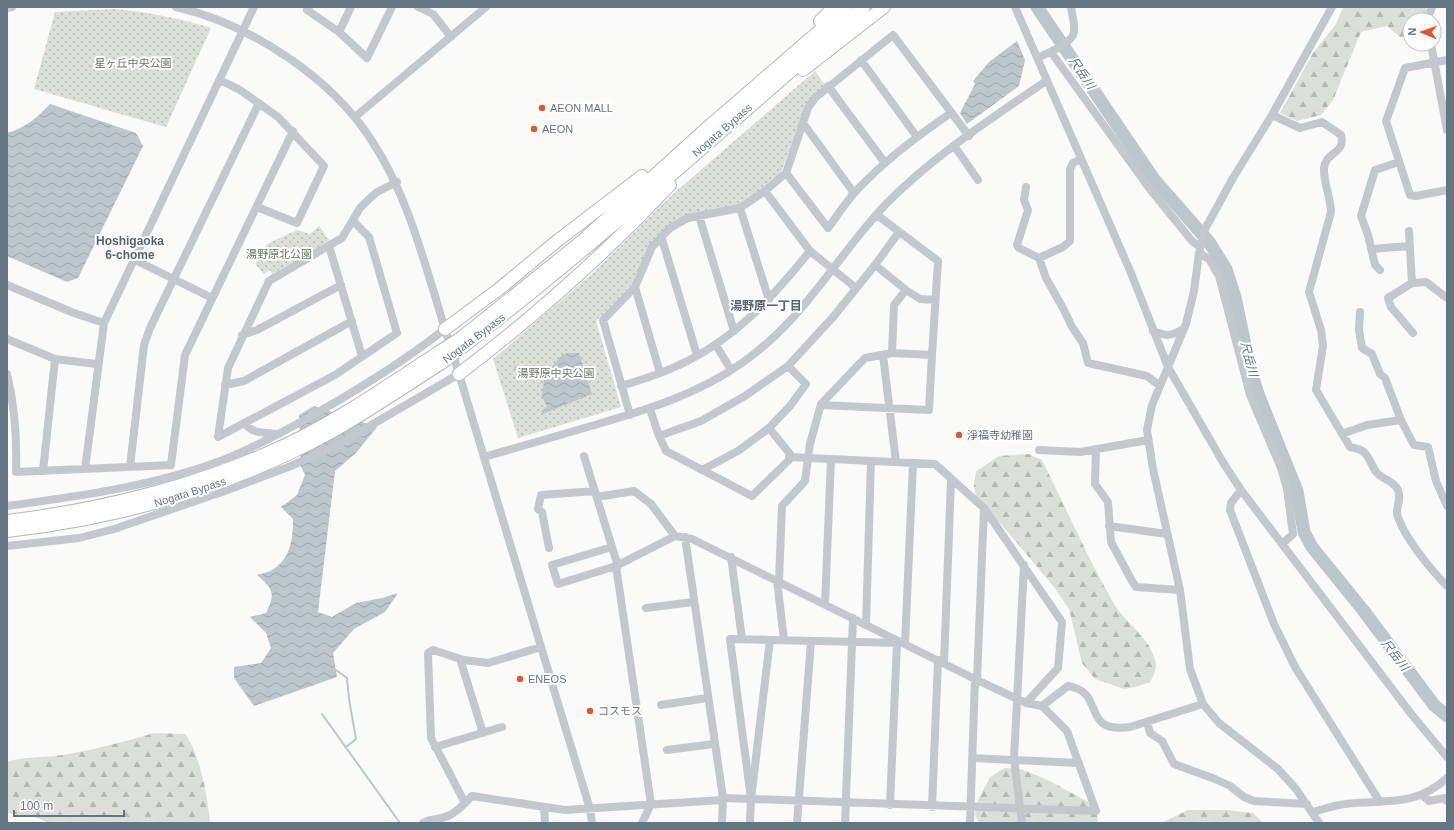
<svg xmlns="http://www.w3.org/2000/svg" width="1454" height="830" viewBox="0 0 1454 830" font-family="Arial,'Noto Sans JP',sans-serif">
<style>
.forest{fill:url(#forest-firs)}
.park{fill:url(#park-dots)}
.water{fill:url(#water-waves)}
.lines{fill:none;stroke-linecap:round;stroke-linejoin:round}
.stream{stroke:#bbc7cb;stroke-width:2}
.river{stroke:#bbc7cb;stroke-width:13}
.highway-casing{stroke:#b4b9bd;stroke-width:14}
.minor{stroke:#c3c8cc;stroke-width:8}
.highway{stroke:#fff;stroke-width:12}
.highway-bridge-casing{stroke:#b4b9bd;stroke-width:14;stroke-linecap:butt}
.highway-bridge{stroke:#fff;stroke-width:12}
.poi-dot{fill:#e4572e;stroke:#fff;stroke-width:1.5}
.labels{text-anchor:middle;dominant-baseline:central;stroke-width:4;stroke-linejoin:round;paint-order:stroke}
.park-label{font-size:11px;fill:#687a64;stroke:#fff}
.poi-label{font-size:11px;fill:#657683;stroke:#fff;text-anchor:start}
.street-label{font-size:11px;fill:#657683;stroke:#fff}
.water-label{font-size:12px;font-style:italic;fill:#60757c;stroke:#fff}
.neighbourhood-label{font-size:12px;font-weight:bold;fill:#57646e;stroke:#fff}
</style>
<defs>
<pattern id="forest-firs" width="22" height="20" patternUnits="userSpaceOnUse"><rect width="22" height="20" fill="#dadfd7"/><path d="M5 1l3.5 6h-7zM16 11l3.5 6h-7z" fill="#b4b9b4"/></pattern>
<pattern id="park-dots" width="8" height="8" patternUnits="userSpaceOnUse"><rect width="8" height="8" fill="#dadfd7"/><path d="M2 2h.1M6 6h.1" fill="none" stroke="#b4b9b4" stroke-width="1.8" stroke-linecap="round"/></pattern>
<pattern id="water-waves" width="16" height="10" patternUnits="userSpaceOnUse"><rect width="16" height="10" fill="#bbc7cb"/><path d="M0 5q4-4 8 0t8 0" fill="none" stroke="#9ca6aa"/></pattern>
</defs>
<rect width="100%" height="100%" fill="#fafaf8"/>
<!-- forest -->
<path class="forest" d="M1343,7H1427L1423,20H1410V36L1400,37L1387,26L1361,32L1333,100L1321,115L1297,121L1280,113L1313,53L1336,24Z
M1029,454L1042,460C1066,508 1087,557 1114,604C1125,622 1148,637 1154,657C1158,667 1155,673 1150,682L1135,687L1124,689L1095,679L1082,663L1069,609L1054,587L1007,531L976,497L974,487L976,471L999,456Z
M154,733L185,734C200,753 208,799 210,823H49L38,818L7,813V762C24,756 44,758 62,755C93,750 124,742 154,733Z
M1005,768L1021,769L1048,780L1088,802L1097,814L1098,823H979L975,815L976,804L990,777Z
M1188,810H1227L1253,813L1263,823H1161Z"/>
<!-- park -->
<path class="park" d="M114,9C148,12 179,18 211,28L166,127L34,89L55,12Z
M815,71L825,85L813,96L804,110L781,173L751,198L738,205L689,214L666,227L655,238L633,283L596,321L621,407L518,438L493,359L592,274L672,195Z
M319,226L329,240L324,245L272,274L270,270L264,274L255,264L267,244L297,230L310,234Z"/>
<!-- water -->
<path class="water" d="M1017,41L1025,60L1019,86L967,124L960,113L975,84L973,81L989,62Z
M50,104L136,133L143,146L78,278L67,282L7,256V133C25,128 37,118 50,104Z
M568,353H579L592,394L543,414L541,411L547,407C546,403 542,399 542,395C542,386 548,380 539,374H532L525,370L518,371L514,369L515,366C527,366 537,369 549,370L562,355Z
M314,406L377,427L356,453L335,471L318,612L332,617L356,603L382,598L398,593L385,612L354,629L333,653L337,677L254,706L234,678V667L261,663L271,648L266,633L250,617L266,613C276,593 273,589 257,575C263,573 271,572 275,568C291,557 293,537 293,519L281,507L297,495L305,475L301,467L299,415Z"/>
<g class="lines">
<!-- stream -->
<path class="stream" d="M336,670L347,678L349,699L356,739L346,747
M322,714L400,823"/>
<!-- river -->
<path class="river" d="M1037,7L1153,178L1209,242L1226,269L1235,297L1249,364L1258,394L1297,491L1304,532L1312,547L1363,610L1434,705L1447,716"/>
<!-- highway casing -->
<g class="highway-casing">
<path id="highway" d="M820,21L834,7
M803,70L884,7
M445,329L499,289L557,241L642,176
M461,338L582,241L707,128L847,7
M464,346C602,239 732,122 864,7
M459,374C534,317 605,254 670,185
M7,521C98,510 185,489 270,452C330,426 384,388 439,352
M7,531C122,518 233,487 335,430C372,409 407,385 443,362"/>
</g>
<!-- minor -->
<path class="minor" d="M176,7C250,24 331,77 372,141C404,190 419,244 436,299C445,331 456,362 465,394C507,533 548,671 590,809L592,823
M309,7L307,10L339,32L367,58L392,7
M418,7L433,14L451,37
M1015,7L1131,273L1168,367L1224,464L1241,490L1412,715L1447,757
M7,8L12,7
M1427,20L1432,7
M339,32L351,7
M1431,44L1447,130
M1051,52L1149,188L1192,241L1200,247
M1037,58C1046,54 1073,43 1074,32C1075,24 1072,14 1071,7
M861,60L917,137
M1447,60L1405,68L1386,121L1410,195L1416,196L1447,190
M220,80L240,90L278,117L324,166L297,223L257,207
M828,86L885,163
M1272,115L1300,128L1322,122L1341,135C1346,154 1326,151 1324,168C1323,180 1331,199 1331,212L1309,292L1321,330L1323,346L1316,390L1350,447C1355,448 1360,449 1364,452C1370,458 1372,467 1377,473C1384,480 1394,481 1398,490C1402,499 1396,506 1397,514C1403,536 1431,570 1447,586
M355,117L486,7
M803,123L854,193
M955,147L978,180
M786,173L828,228C837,216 846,202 856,191C884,161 917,136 951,113
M1026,187L1024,200L1028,210L1017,245L1019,248L1039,258L1046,278L1064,310L1072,327L1083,343L1088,363L1147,376L1160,386
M740,208L769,300
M699,216L734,331
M354,222L369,237L397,333L335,375L218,437L228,368L269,281L342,238L360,208L368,200L377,192L397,182
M1409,231L1412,283
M899,232L875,265L906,290
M661,236L697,355
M329,246L362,356
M1371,249L1410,246
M810,251L856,288
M1199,253L1209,259L1219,276L1250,395L1281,468L1287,489L1293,534L1282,544
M1039,258L1063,247L1070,241V169L1073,163L1081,159
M133,259L212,298
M1380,270L1375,265L1368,235L1361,216L1375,170L1399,162
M7,285L74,313L104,323
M635,287L660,373
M1360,312L1359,330L1362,348L1372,354L1380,374L1385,378L1401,420
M1153,331C1166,336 1171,337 1183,329
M1413,333L1391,307L1388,298L1412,283L1426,282L1447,298
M242,335L257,330L341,285
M7,339L55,359L97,364
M716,345L731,370
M892,353L894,305L906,290L920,299L935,300
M883,355L896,462
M7,374C15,406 17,439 16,472L171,465L185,355L293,131
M225,385L244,381L352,321
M621,386C641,380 661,374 679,365C734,340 773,297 810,251L765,191
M821,405L929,410L932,355
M650,409L659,436L701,421L745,396L788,366L834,316L875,265
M630,415L603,320L635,287L652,247L670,228L688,218L740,208L765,191L786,173L808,108L815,98L893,35L969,136
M245,423C253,435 265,432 279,434
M769,428L790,406L806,384L788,366
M1342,434L1367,425L1401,420L1414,445L1428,447L1436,481L1447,506
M659,436L666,451L752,496L789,460L790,454L769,428L738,451L702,470
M1096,449L1095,484L1108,502L1111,542L1132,581L1136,587L1180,590
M1039,450L1080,452L1148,440
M584,456L612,547
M484,457C522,446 560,435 598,424C649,409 698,394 742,363C805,319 835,258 886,204C932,157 992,118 1046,81
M789,457L935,464L984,508L1062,622L1058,668L1026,703
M130,467L144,345L150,328L259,103
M85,469L104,323L254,7
M43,471L55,359
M1241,490L1231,503L1230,510L1274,624L1295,667L1380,802
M597,497L634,491L651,504L675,536
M7,506C80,496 154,486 223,460C249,450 273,437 297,424C348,396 399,365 445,329
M1109,526L1167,534
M685,537L723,798L722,823
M7,546L79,538L114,529L222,492L291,466L337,445L459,374
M549,548L542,512L538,509L541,495L595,491
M731,557L742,639
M616,566L558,584L552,565L612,547L618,566
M777,580L784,640
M779,581L782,506L805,481L810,444L821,404L865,358L892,353L932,355L938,261L877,215
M825,604L831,459
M646,608L693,602
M866,624L871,461
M770,640L751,799L730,639L901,643
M905,644L913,463
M460,659L483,733
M944,663L951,480
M977,680L984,508
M661,705L707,698
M1042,706L1068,686C1107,692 1079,734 1130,727L1203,704
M1147,722L1150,733L1162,741L1174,764L1215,779L1230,786L1244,797L1254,801L1307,804
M435,747L502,727
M667,750L714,744
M972,758L1079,763
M1422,795L1429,801L1445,798L1447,801
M465,803L431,738L428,653L433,650L464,660L488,663L541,647
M890,805L897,643
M544,807L545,823
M932,807L938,660
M1313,812C1324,809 1335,805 1346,804C1385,799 1414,808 1447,778
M423,823C432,818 439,820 448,816C458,812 464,804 472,796L565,810L722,800
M642,823L651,804L616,566L675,536L692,539L975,679L1026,703L1042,706L1067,731L1096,811L723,798
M750,823L751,799
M797,823L811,641
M845,823L853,618
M970,823L975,679
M1022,823L1014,759L1024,565
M1319,823L1296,789L1278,769L1219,723L1203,704L1190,669L1180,590L1153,469L1147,430L1152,405L1186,324L1194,291L1199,253L1205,229L1233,178L1272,115L1332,7"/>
<!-- highway -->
<use href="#highway" class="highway"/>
<!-- highway-bridge casing -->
<g class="highway-bridge-casing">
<path id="highway-bridge" d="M439,352L461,338
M443,362L464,346"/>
</g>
<!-- highway-bridge -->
<use href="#highway-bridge" class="highway-bridge"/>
</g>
<!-- markers -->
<g class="poi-dot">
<circle cx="542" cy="108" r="4"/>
<circle cx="534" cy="129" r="4"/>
<circle cx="959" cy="435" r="4"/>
<circle cx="520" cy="679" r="4"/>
<circle cx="590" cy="711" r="4"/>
</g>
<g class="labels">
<!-- park labels -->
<g class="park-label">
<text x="133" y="63">星ヶ丘中央公園</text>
<text x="279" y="254">湯野原北公園</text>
<text x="556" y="373">湯野原中央公園</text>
</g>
<!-- poi labels -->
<g class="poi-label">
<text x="550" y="108">AEON MALL</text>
<text x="542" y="129">AEON</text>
<text x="967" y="435">淨福寺幼稚園</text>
<text x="528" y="679">ENEOS</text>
<text x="598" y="711">コスモス</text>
</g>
<!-- street labels -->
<g class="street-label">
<text transform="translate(722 130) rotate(-41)">Nogata Bypass</text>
<text transform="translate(474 338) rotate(-37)">Nogata Bypass</text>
<text transform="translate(190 492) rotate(-18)">Nogata Bypass</text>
</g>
<!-- water labels -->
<g class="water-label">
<text transform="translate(1082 73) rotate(56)">尺岳川</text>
<text transform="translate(1249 359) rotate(75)">尺岳川</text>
<text transform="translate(1395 655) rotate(52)">尺岳川</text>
</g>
<!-- neighbourhood labels -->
<g class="neighbourhood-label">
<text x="130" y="241">Hoshigaoka<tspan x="130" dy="14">6-chome</tspan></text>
<text x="766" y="306">湯野原一丁目</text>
</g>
</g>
<!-- border -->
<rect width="1454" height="830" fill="none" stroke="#657683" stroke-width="16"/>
<!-- north arrow -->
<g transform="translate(1422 32) rotate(272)"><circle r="19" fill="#ffffff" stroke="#c1c8cd"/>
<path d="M0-3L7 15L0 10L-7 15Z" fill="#e4572e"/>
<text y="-6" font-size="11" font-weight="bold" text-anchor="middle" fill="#657683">N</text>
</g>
<!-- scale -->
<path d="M14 810v6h110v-6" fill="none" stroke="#657683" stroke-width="2"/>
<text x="20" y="810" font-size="12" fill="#657683" stroke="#ffffff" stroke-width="3" paint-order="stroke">100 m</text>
</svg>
